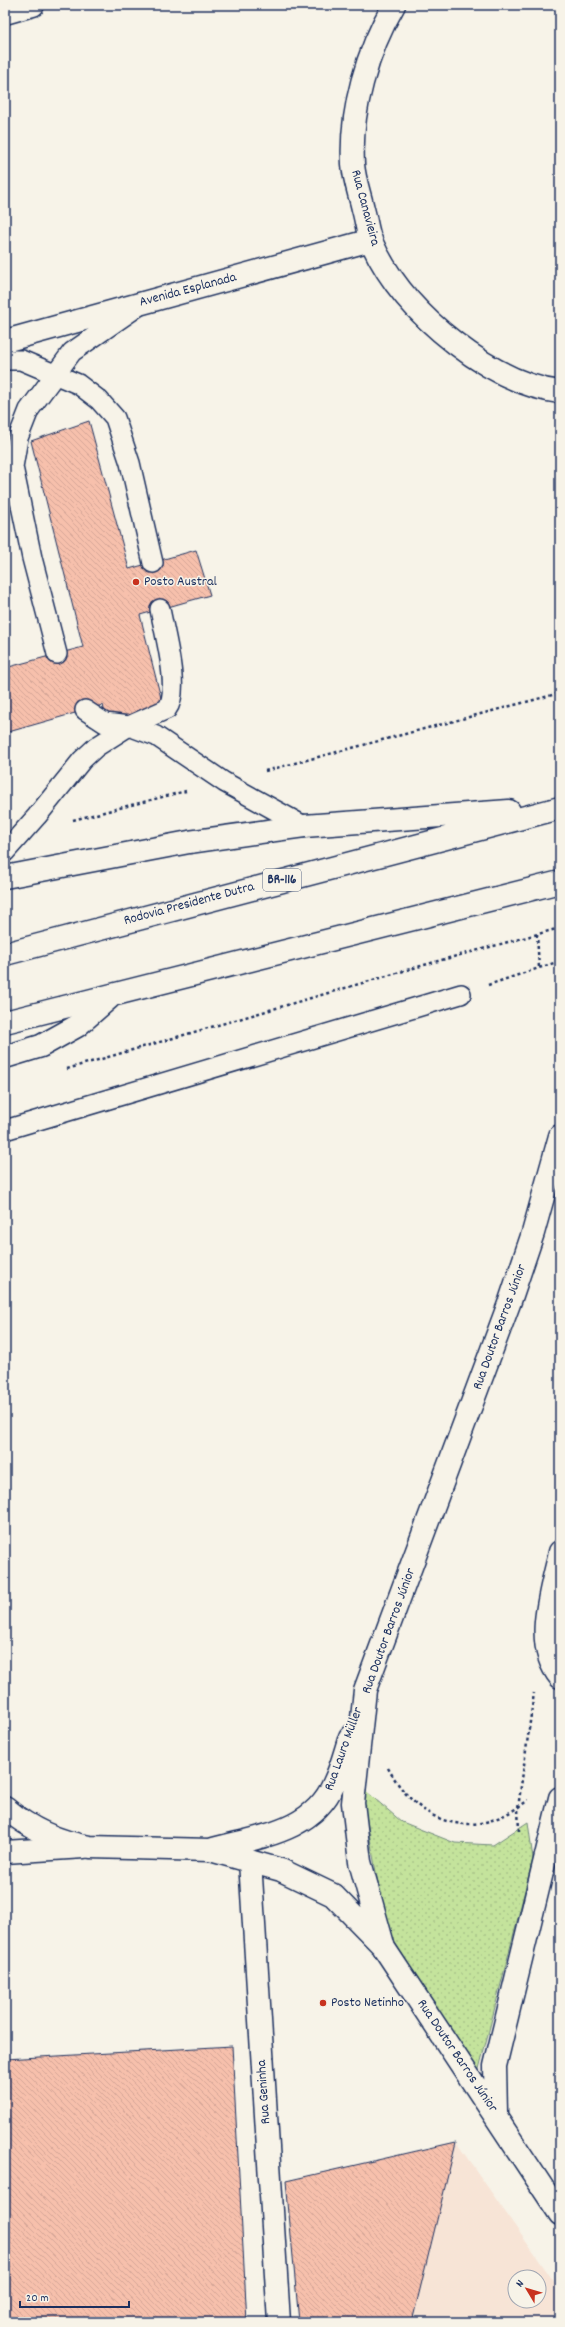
<svg xmlns="http://www.w3.org/2000/svg" width="565" height="2327" viewBox="0 0 565 2327" font-family="Dekko,sans-serif">
<style>
.built{fill:#f7e4d6;fill-rule:evenodd}
.grass{fill:url(#grass-dots);stroke:#70897d}
.building{fill:url(#building-back-hatch);stroke:#1b2f5e}
.lines{fill:none;stroke-linecap:round;stroke-linejoin:round}
.lane-casing{stroke:#1b2f5e;stroke-width:22}
.street-casing{stroke:#1b2f5e;stroke-width:25}
.secondary-casing{stroke:#1b2f5e;stroke-width:25}
.highway-casing{stroke:#1b2f5e;stroke-width:25}
.path{stroke:#1b2f5e;stroke-width:2.5;stroke-dasharray:3 3;stroke-linecap:butt}
.lane{stroke:#f7f3e8;stroke-width:19}
.street{stroke:#f7f3e8;stroke-width:22}
.secondary{stroke:#f7f3e8;stroke-width:22}
.highway{stroke:#f7f3e8;stroke-width:22}
.poi-dot{fill:#c8321e;stroke:#f7f3e8;stroke-width:1.5}
.labels{text-anchor:middle;dominant-baseline:central;stroke-width:3;stroke-linejoin:round;paint-order:stroke}
.shield{fill:#f7f3e8;stroke:#5d6a87;stroke-width:1}
.shield-label{font-size:13px;font-weight:bold;fill:#1b2f5e}
.street-label{font-size:14px;fill:#1b2f5e;stroke:#f7f3e8}
.poi-label{font-size:14px;fill:#1b2f5e;stroke:#f7f3e8;text-anchor:start}
</style>
<defs>
<pattern id="grass-dots" width="8" height="8" patternUnits="userSpaceOnUse"><rect width="8" height="8" fill="#c4e39c"/><path d="M2 2h.1M6 6h.1" fill="none" stroke="#a8c389" stroke-width="1.8" stroke-linecap="round"/></pattern>
<pattern id="building-back-hatch" width="6" height="6" patternUnits="userSpaceOnUse"><rect width="6" height="6" fill="#f7c0ac"/><path d="M-1 5l2 2M0 0l6 6M5-1l2 2" fill="none" stroke="#d3a596"/></pattern>
</defs>
<rect width="100%" height="100%" fill="#f7f3e8"/>
<filter id="ink" filterUnits="userSpaceOnUse"><feTurbulence type="fractalNoise" baseFrequency=".025" numOctaves="2"/><feDisplacementMap in="SourceGraphic" scale="8" xChannelSelector="R" yChannelSelector="G"/><feConvolveMatrix kernelMatrix="1 2 1 2 8 2 1 2 1" color-interpolation-filters="sRGB"/></filter>
<g filter="url(#ink)">
<!-- built -->
<path class="built" d="M456,2142L560,2290V2322H412ZM515,2277H539V2301H515Z"/>
<!-- grass -->
<path class="grass" d="M361,1787L402,1822L455,1843L493,1845L528,1822L533,1859L478,2073L386,1929Z"/>
<!-- building -->
<path class="building" d="M89,421L129,569L196,550L210,595L140,615L163,706L107,723L103,705L5,733V668L83,647L31,441Z
M232,2046L247,2322H5V2059Z
M456,2142L412,2322H299L286,2181Z"/>
<g class="lines">
<!-- lane casing -->
<g class="lane-casing">
<path id="lane" d="M5,360H21L78,384L99,400L115,418L130,463L153,563
M57,654L32,558L13,467L18,438L29,410L72,352L137,307
M85,710L105,723L129,726L156,736L224,782L304,826
M5,852L37,816L82,760L96,747L129,726L167,709C181,691 164,632 160,609
M5,1130L461,994"/>
</g>
<!-- street casing -->
<g class="street-casing">
<path id="street" d="M394,5C367,51 350,111 353,164C354,179 360,195 363,209C366,219 367,231 371,241C389,282 420,316 455,343C486,367 521,387 560,392
M5,13L33,5
M5,341L371,240
M5,1852L84,1847
M250,1861L279,2322"/>
</g>
<!-- secondary casing -->
<g class="secondary-casing">
<path id="secondary" d="M5,877L189,842L304,826
M560,1136L533,1233L510,1301L365,1690L353,1803L360,1862L384,1948L560,2214
M560,1552C552,1590 532,1643 560,1677
M5,1808C30,1829 58,1842 90,1847L210,1850L281,1870L333,1895L381,1944
M210,1850C255,1837 313,1833 334,1783C341,1769 345,1752 350,1737
M496,2113L495,2066L560,1798"/>
</g>
<!-- highway casing -->
<g class="highway-casing">
<path id="highway" d="M304,826L509,811
M5,954L560,808
M5,1022L560,882
M5,1057L41,1046L77,1026L109,998"/>
</g>
<!-- path -->
<path class="path" d="M265,771L560,693
M73,820L186,791
M537,934L539,968
M488,985L560,961
M67,1069L438,961L560,928
M388,1768C420,1826 474,1843 528,1800
M519,1831L518,1808L534,1693"/>
<!-- lane -->
<use href="#lane" class="lane"/>
<!-- street -->
<use href="#street" class="street"/>
<!-- secondary -->
<use href="#secondary" class="secondary"/>
<!-- highway -->
<use href="#highway" class="highway"/>
</g>
</g>
<!-- markers -->
<g class="poi-dot">
<circle cx="136" cy="582" r="4"/>
<circle cx="323" cy="2003" r="4"/>
</g>
<g class="labels">
<!-- shield labels -->
<rect class="shield" x="263" y="869" width="38" height="22" rx="3"/>
<g class="shield-label">
<text x="282" y="880">BR-116</text>
</g>
<!-- street labels -->
<g class="street-label">
<text transform="translate(365 208) rotate(75)">Rua Canavieira</text>
<text transform="translate(188 290) rotate(-15)">Avenida Esplanada</text>
<text transform="translate(189 904) rotate(-15)">Rodovia Presidente Dutra</text>
<text transform="translate(500 1327) rotate(-70)">Rua Doutor Barros Júnior</text>
<text transform="translate(389 1631) rotate(-70)">Rua Doutor Barros Júnior</text>
<text transform="translate(344 1749) rotate(-70)">Rua Lauro Müller</text>
<text transform="translate(457 2056) rotate(56)">Rua Doutor Barros Júnior</text>
<text transform="translate(264 2092) rotate(-94)">Rua Geninha</text>
</g>
<!-- poi labels -->
<g class="poi-label">
<text x="144" y="582">Posto Austral</text>
<text x="331" y="2003">Posto Netinho</text>
</g>
</g>
<!-- margin -->
<rect width="565" height="2327" fill="none" stroke="#f7f3e8" stroke-width="20"/>
<rect x="10" y="10" width="545" height="2307" fill="none" stroke="#1b2f5e" stroke-width="1.5" filter="url(#ink)"/>
<!-- north arrow -->
<g transform="translate(527 2289) rotate(308)"><circle r="19" fill="#f7f3e8" stroke="#9fa5b1"/>
<path d="M0-3L7 15L0 10L-7 15Z" fill="#c8321e"/>
<text y="-6" font-size="11" font-weight="bold" text-anchor="middle" fill="#1b2f5e">N</text>
</g>
<!-- scale -->
<path d="M20 2301v6h109v-6" fill="none" stroke="#1b2f5e" stroke-width="2"/>
<text x="26" y="2301" font-size="12" fill="#1b2f5e" stroke="#f7f3e8" stroke-width="3" paint-order="stroke">20 m</text>
</svg>
